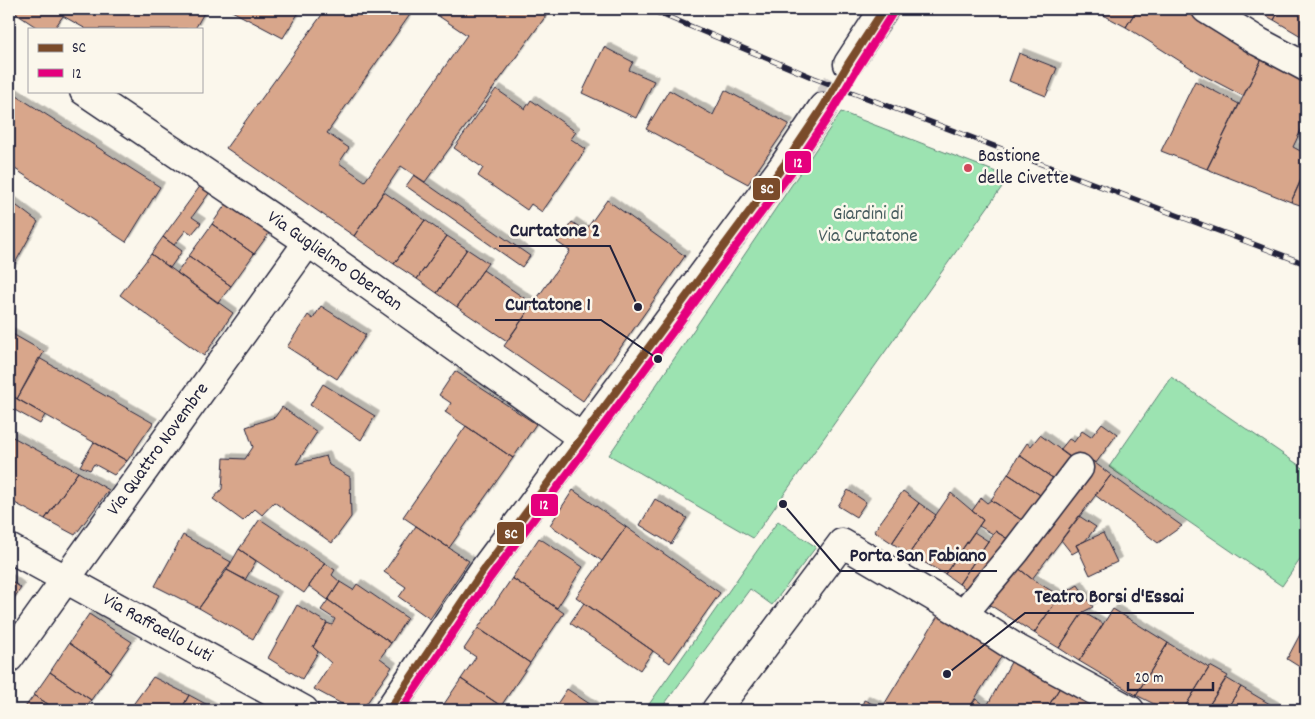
<svg xmlns="http://www.w3.org/2000/svg" width="1315" height="719" viewBox="0 0 1315 719" font-family="Dekko,sans-serif">
<style>
.green{fill:#9ce3b1;stroke:#5f8276}
.building{fill:#d8a68b;stroke:#22223b;filter:url(#shadow)}
.lines{fill:none;stroke-linecap:round;stroke-linejoin:round}
.secondary-tunnel{stroke:#d0ccc9;stroke-width:28;stroke-dasharray:28 14;stroke-linecap:butt}
.street-casing{stroke:#22223b;stroke-width:31}
.secondary-casing{stroke:#22223b;stroke-width:31}
.street{stroke:#fbf7ec;stroke-width:28}
.secondary{stroke:#fbf7ec;stroke-width:28}
.rail-casing{stroke:#22223b;stroke-width:5.5}
.rail{stroke:#fbf7ec;stroke-width:4;stroke-dasharray:11;stroke-linecap:butt}
.bus-1-casing{stroke:#fbf7ec;stroke-width:11}
.bus-2-casing{stroke:#fbf7ec;stroke-width:11}
.bus-1{stroke:#7a4b2a;stroke-width:8}
.bus-2{stroke:#e5007d;stroke-width:8}
.poi-dot{fill:#d1495b;stroke:#fbf7ec;stroke-width:2}
.labels{text-anchor:middle;dominant-baseline:central;stroke-width:5;stroke-linejoin:round;paint-order:stroke}
.poi-label{font-size:19px;fill:#22223b;stroke:#fbf7ec;text-anchor:start}
.park-label{font-size:19px;fill:#475c5e;stroke:#fbf7ec}
.street-label{font-size:19px;fill:#22223b;stroke:#fbf7ec}
.leader{fill:none;stroke:#22223b;stroke-width:2}
.callout-dot{fill:#22223b;stroke:#fbf7ec;stroke-width:2}
.callout-label{font-size:20px;text-anchor:middle;font-weight:bold;fill:#22223b;stroke:#fbf7ec;stroke-width:5;stroke-linejoin:round;paint-order:stroke}
.line-badge{stroke:#fbf7ec;stroke-width:2}
.badge-label{font-size:14px;text-anchor:middle;font-weight:bold;fill:#fff}
</style>
<defs>
<filter id="shadow"><feDropShadow dx="4.5" dy="-4.5" stdDeviation="0" flood-color="#0004"/></filter>
</defs>
<rect width="100%" height="100%" fill="#fbf7ec"/>
<filter id="ink" filterUnits="userSpaceOnUse"><feTurbulence type="fractalNoise" baseFrequency=".02" numOctaves="2"/><feDisplacementMap in="SourceGraphic" scale="10" xChannelSelector="R" yChannelSelector="G"/><feConvolveMatrix kernelMatrix="1 2 1 2 8 2 1 2 1" color-interpolation-filters="sRGB"/></filter>
<g filter="url(#ink)">
<!-- green -->
<path class="green" d="M841,112L1009,177L753,538L609,455Z
M1171,377L1306,470V551L1282,586L1109,467Z
M778,521L816,547L772,605L750,589L660,710H645Z"/>
<!-- building -->
<path class="building" d="M9,9H206L195,29H86L63,16L54,29H39Z
M228,9H301L283,38Z
M326,9H414L327,133L349,148L339,163L365,181L467,35L428,9H551L425,182L401,166L354,236L226,148Z
M1092,9H1137L1126,27Z
M1137,9H1198L1265,53L1243,96L1199,73L1126,27Z
M1253,9H1280L1274,20Z
M1280,9H1306V39L1274,20Z
M604,47L633,62L629,70L654,81L636,118L582,93Z
M1019,53L1057,68L1046,96L1009,81Z
M1265,53L1306,75V128L1303,126L1293,147L1306,154V168L1291,202L1207,169Z
M1195,81L1239,104L1207,169L1161,151Z
M496,89L525,109L531,100L576,132L571,139L586,149L542,212L531,204L527,210L478,176L483,168L454,148Z
M669,90L713,115L725,90L789,124L748,184L646,129Z
M9,91L160,187L126,242L9,165Z
M414,175L530,256L522,267L406,186Z
M1303,176L1306,178V207L1291,202Z
M201,185L210,192L192,217L201,223L192,234L186,230L174,245L163,237Z
M384,192L425,220L394,264L354,236Z
M9,200L38,222L9,274Z
M607,200L685,256L583,401L504,346L570,251L557,242L572,222L585,231Z
M228,201L270,232L254,254L212,224Z
M425,220L447,236L417,279L394,264Z
M212,224L254,254L231,286L189,256Z
M447,236L467,249L437,293L417,279Z
M163,237L182,251L170,268L151,254Z
M467,249L488,263L457,307L437,293Z
M151,254L233,313L204,356L120,295Z
M189,256L231,286L218,303L177,273Z
M483,270L533,304L507,341L457,307Z
M321,306L366,335L337,379L287,347L308,315L313,319Z
M9,332L44,352L17,399L9,394Z
M39,358L153,423L127,461L17,399Z
M455,371L536,424L513,458L445,412L451,403L439,395Z
M323,384L375,416L361,440L310,405Z
M9,394L45,415L40,424L9,407Z
M282,407L317,432L296,464L326,456L329,465L350,477L351,517L332,543L274,502L262,515L255,509L243,521L213,499L222,489L224,458L245,459L253,447L246,427L275,417Z
M1102,423L1117,434L1096,463L1091,460L1084,468L1060,450L1069,439L1074,442L1082,431L1091,437Z
M466,426L513,458L449,548L403,517Z
M9,435L78,472L45,519L9,500Z
M1040,435L1076,461L1060,483L1019,455L1027,443L1031,446Z
M94,442L127,461L114,475L94,464L90,470L80,466Z
M1019,455L1060,483L1048,500L1008,474Z
M1091,460L1111,475L1032,579L1012,563Z
M78,472L109,490L75,535L45,519Z
M1008,474L1048,500L1031,526L991,500Z
M1111,475L1182,526L1158,543L1095,495Z
M573,490L626,527L602,561L550,525Z
M848,490L866,502L856,517L838,506Z
M903,491L919,503L892,543L874,531Z
M951,493L983,520L945,574L909,554Z
M981,498L987,503L991,500L1031,526L1016,544L995,531L993,534L979,526L983,520L972,511Z
M655,499L687,518L671,544L640,525Z
M919,503L936,515L909,554L892,543Z
M1079,516L1096,527L1085,541L1076,545L1079,550L1072,554L1061,540Z
M260,519L325,563L304,593L239,549Z
M416,526L469,561L430,619L399,597L406,587L384,572Z
M626,527L720,593L670,663L576,597Z
M995,531L1016,544L975,594L959,584Z
M974,532L988,541L959,584L945,574Z
M1103,533L1117,562L1090,575L1076,545Z
M183,535L231,562L199,608L155,586Z
M539,538L583,567L557,608L512,578Z
M239,549L256,561L245,580L227,570Z
M325,563L335,570L332,575L340,582L328,600L309,586Z
M1012,563L1032,579L1060,596L1034,633L982,600Z
M227,570L277,596L253,639L199,608Z
M512,578L564,613L530,663L478,628Z
M9,579L21,588L9,605Z
M340,582L353,590L357,584L407,618L391,643L328,600Z
M1078,585L1093,607L1083,612L1059,648L1034,633L1060,596Z
M328,600L391,643L380,658L392,667L362,710H353L314,689L331,663L313,647L327,623L332,625L335,619L321,610Z
M584,603L653,651L640,670L570,623Z
M297,605L327,623L313,647L318,652L302,679L268,658Z
M1113,609L1168,643L1136,695L1079,661Z
M1083,612L1103,624L1079,661L1059,648Z
M89,614L132,642L111,672L69,643Z
M939,614L1006,649L968,710H887L882,708Z
M1306,623V671L1287,659Z
M478,628L530,663L501,706L461,679L476,657L464,649Z
M69,643L111,672L91,700L50,672Z
M1168,643L1209,668L1183,710H1166L1136,695Z
M1016,653L1065,679L1046,710H996L987,706Z
M1210,666L1228,676L1206,710H1183Z
M50,672L91,700L84,710H57L34,695Z
M153,677L189,695L181,710H129Z
M1226,678L1241,687L1226,710H1206Z
M461,679L501,706L498,710H440Z
M1065,679L1117,710H1046Z
M1241,687L1280,710H1226Z
M567,689L599,710H553Z
M34,695L57,710H23Z
M189,695L217,710H181Z
M976,699L982,704L996,710H968Z
M864,700L882,708L887,710H860Z"/>
<g class="lines">
<!-- secondary-tunnel -->
<path class="secondary-tunnel" d="M823,107L848,64"/>
<!-- street casing -->
<g class="street-casing">
<path id="street" d="M84,91L308,242L581,437
M963,614L1015,552L1079,468
M9,658L308,242
M716,710L842,543L963,614L1016,648L1130,710"/>
</g>
<!-- secondary casing -->
<g class="secondary-casing">
<path id="secondary" d="M1206,9L1259,42L1306,67
M848,64L884,9
M9,548L304,710
M389,710L482,572L784,165L823,107"/>
</g>
<!-- street -->
<use href="#street" class="street"/>
<!-- secondary -->
<use href="#secondary" class="secondary"/>
<!-- rail casing -->
<g class="rail-casing">
<path id="rail" d="M649,9L814,78L1306,264"/>
</g>
<!-- rail -->
<use href="#rail" class="rail"/>
<!-- bus-1 casing -->
<g class="bus-1-casing">
<path id="bus-1" d="M389,710L482,572L784,165L823,107L848,64L884,9"/>
</g>
<!-- bus-2 casing -->
<g class="bus-2-casing">
<path id="bus-2" d="M401,710L490,578L792,171L831,113L857,69L892,14"/>
</g>
<!-- bus-1 -->
<use href="#bus-1" class="bus-1"/>
<!-- bus-2 -->
<use href="#bus-2" class="bus-2"/>
</g>
</g>
<!-- markers -->
<circle class="poi-dot" cx="968" cy="168" r="5"/>
<g class="labels">
<!-- poi labels -->
<g class="poi-label">
<text x="978" y="157">Bastione<tspan x="978" dy="22">delle Civette</tspan></text>
</g>
<!-- park labels -->
<g class="park-label">
<text x="868" y="215">Giardini di<tspan x="868" dy="22">Via Curtatone</tspan></text>
</g>
<!-- street labels -->
<g class="street-label">
<text transform="translate(334 262) rotate(35)">Via Guglielmo Oberdan</text>
<text transform="translate(159 450) rotate(-54)">Via Quattro Novembre</text>
<text transform="translate(157 629) rotate(29)">Via Raffaello Luti</text>
</g>
</g>
<!-- callouts -->
<path class="leader" d="M638 307L610 246H499M658 359L601 320H495M783 504L840 571H997M947 674L1025 613H1194"/>
<g class="callout-dot">
<circle cx="638" cy="307" r="5"/>
<circle cx="658" cy="359" r="5"/>
<circle cx="783" cy="504" r="5"/>
<circle cx="947" cy="674" r="5"/>
</g>
<g class="callout-label">
<text x="555" y="236">Curtatone 2</text>
<text x="548" y="310">Curtatone 1</text>
<text x="918" y="561">Porta San Fabiano</text>
<text x="1109" y="602">Teatro Borsi d'Essai</text>
</g>
<g class="line-badge">
<rect x="784" y="150" width="28" height="24" rx="5" fill="#e5007d"/>
<rect x="752" y="177" width="29" height="24" rx="5" fill="#7a4b2a"/>
<rect x="530" y="493" width="29" height="24" rx="5" fill="#e5007d"/>
<rect x="496" y="521" width="29" height="24" rx="5" fill="#7a4b2a"/>
</g>
<g class="badge-label">
<text x="798" y="167">12</text>
<text x="767" y="193">SC</text>
<text x="544" y="509">12</text>
<text x="511" y="538">SC</text>
</g>
<!-- margin -->
<rect width="1315" height="719" fill="none" stroke="#fbf7ec" stroke-width="30"/>
<rect x="15" y="15" width="1285" height="689" fill="none" stroke="#22223b" stroke-width="2" filter="url(#ink)"/>
<!-- legend -->
<rect x="28" y="28" width="175" height="65" fill="#fbf7ec" stroke="#a4a2a5"/>
<rect x="38" y="44" width="25" height="8" fill="#7a4b2a" stroke="#a4a2a5"/>
<text x="72" y="52" font-size="15" fill="#22223b">SC</text>
<rect x="38" y="69" width="25" height="8" fill="#e5007d" stroke="#a4a2a5"/>
<text x="72" y="78" font-size="15" fill="#22223b">12</text>
<!-- scale -->
<path d="M1128 682v8h85v-8" fill="none" stroke="#22223b" stroke-width="2.5"/>
<text x="1135" y="682" font-size="15" fill="#22223b" stroke="#fbf7ec" stroke-width="4" paint-order="stroke">20 m</text>
</svg>
